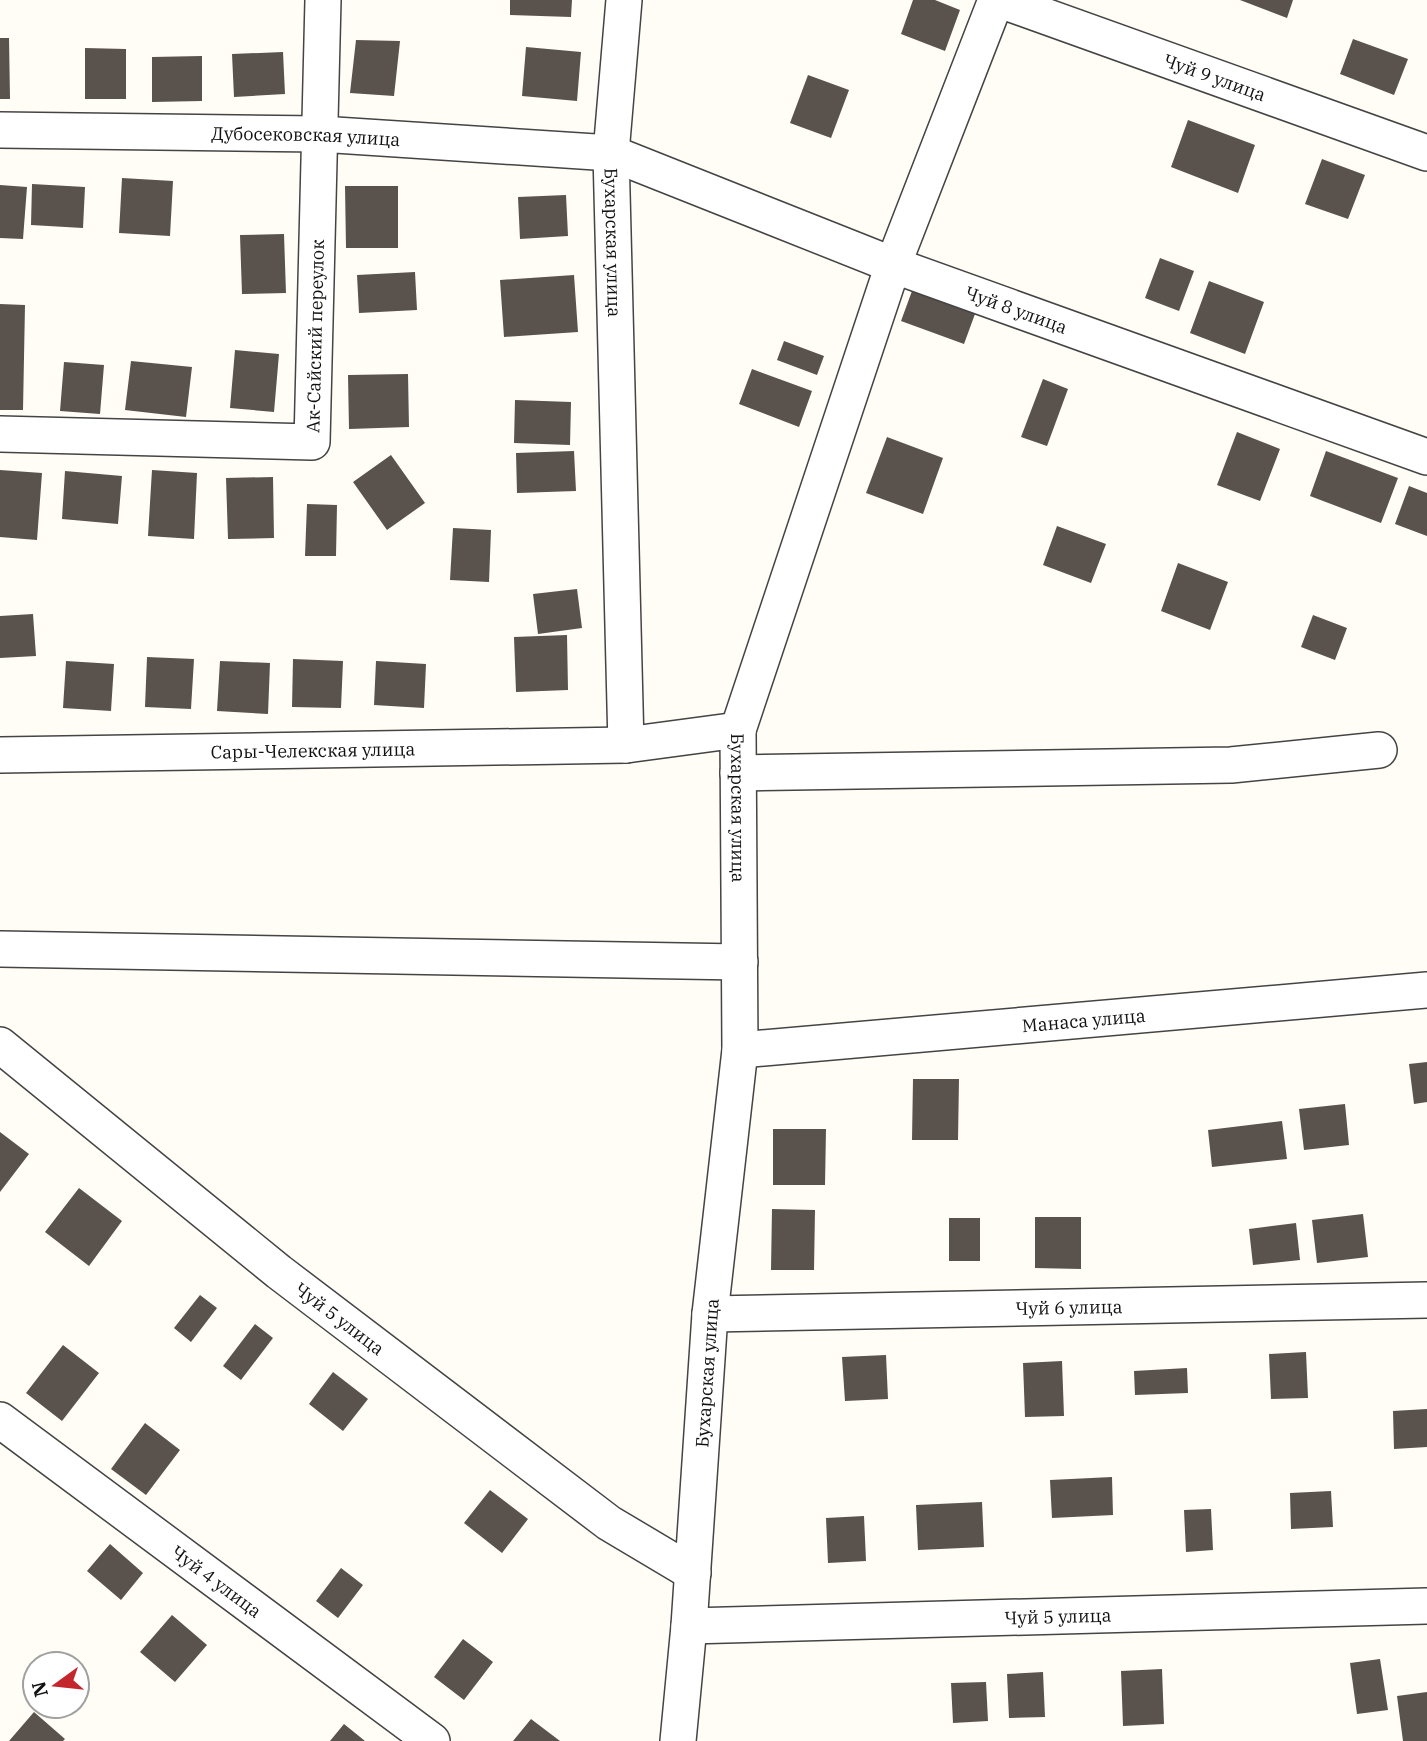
<svg xmlns="http://www.w3.org/2000/svg" width="1427" height="1741" viewBox="0 0 1427 1741" font-family="'IBM Plex Serif',serif">
<style>
.building{fill:#5a524d}
.lines{fill:none;stroke-linecap:round;stroke-linejoin:round}
.minor-casing{stroke:#444;stroke-width:38}
.minor{stroke:#fff;stroke-width:35}
.labels{text-anchor:middle;dominant-baseline:central;stroke-width:7;stroke-linejoin:round;paint-order:stroke}
.street-label{font-size:18px;fill:#111;stroke:#fff}
</style>
<rect width="100%" height="100%" fill="#fffdf5"/>
<!-- building -->
<path class="building" d="M510,0H572L571,17L510,15Z
M913,0H935L960,10L945,51L901,34Z
M1240,0H1293L1287,18Z
M0,38H9L10,99H0Z
M1353,39L1408,59L1394,95L1340,74Z
M356,40L400,41L394,96L350,93Z
M526,47L581,52L577,101L522,96Z
M85,48L126,49V99H85Z
M283,52L285,94L234,97L232,54Z
M202,56V101L152,102V57Z
M808,75L849,90L831,138L790,123Z
M1188,120L1255,145L1238,193L1171,167Z
M1322,159L1365,175L1348,219L1305,204Z
M122,178L173,181L170,236L119,233Z
M32,184L85,187L83,228L31,225Z
M0,185L27,187L23,239L0,238Z
M345,186H398V248H346Z
M566,195L568,236L520,239L518,197Z
M284,234L286,293L242,294L240,235Z
M1160,258L1194,271L1179,311L1145,298Z
M415,272L417,310L359,313L357,275Z
M574,275L578,332L504,337L500,280Z
M1209,281L1264,302L1245,354L1190,333Z
M912,291L975,314L964,344L901,321Z
M0,304L25,305L23,410H0Z
M784,341L824,356L817,375L777,360Z
M235,350L279,354L274,412L230,408Z
M131,361L192,367L186,417L125,410Z
M64,362L104,365L100,414L60,411Z
M752,369L812,391L799,427L739,404Z
M408,374L409,427L349,429L348,375Z
M1043,379L1068,389L1047,446L1021,437Z
M515,400L571,402L570,445L514,443Z
M1237,432L1280,449L1260,501L1217,485Z
M887,437L943,458L923,514L866,493Z
M574,451L576,491L517,493L516,453Z
M1326,451L1398,478L1381,523L1310,496Z
M391,455L425,503L387,530L353,482Z
M0,470L42,473L37,540L0,537Z
M152,470L197,473L194,539L148,536Z
M65,471L122,476L118,524L62,519Z
M273,477L274,538L228,539L226,478Z
M1409,486L1427,493V536L1395,524Z
M307,504L337,505L336,556H305Z
M1057,526L1106,544L1091,583L1043,565Z
M453,528L491,530L489,582L450,580Z
M1178,563L1228,582L1210,630L1161,611Z
M577,589L582,628L538,634L533,594Z
M33,614L36,656L0,658V616Z
M1313,615L1347,628L1335,660L1301,647Z
M567,635L568,690L516,692L514,637Z
M147,657L194,659L191,709L145,707Z
M293,659L343,661L341,708L292,707Z
M66,661L114,664L111,711L63,708Z
M220,661L270,663L268,714L217,711Z
M376,661L426,664L424,708L374,705Z
M1427,1062V1102L1414,1104L1409,1064Z
M913,1079H959L958,1140H912Z
M1345,1104L1349,1145L1304,1150L1299,1109Z
M1282,1121L1287,1159L1212,1167L1208,1130Z
M773,1129H826L825,1185H773Z
M0,1132L29,1154L0,1192Z
M79,1188L122,1221L89,1266L45,1232Z
M772,1209L815,1210L814,1270H771Z
M1363,1214L1368,1257L1317,1263L1312,1220Z
M1035,1217H1081V1269L1035,1268Z
M949,1218H980V1261H949Z
M1296,1223L1300,1260L1253,1265L1249,1229Z
M200,1295L217,1308L191,1342L174,1328Z
M255,1324L273,1338L241,1380L223,1366Z
M63,1345L99,1373L62,1421L26,1393Z
M1306,1352L1308,1398L1271,1399L1269,1354Z
M886,1355L888,1399L845,1401L842,1357Z
M1062,1361L1064,1416L1025,1417L1023,1363Z
M1187,1368L1188,1393L1135,1395L1134,1371Z
M333,1372L368,1399L343,1431L309,1404Z
M1427,1409V1447L1394,1449L1393,1411Z
M145,1423L180,1450L146,1495L111,1469Z
M1112,1477L1113,1515L1052,1518L1050,1480Z
M490,1490L528,1519L502,1553L464,1523Z
M1331,1491L1333,1527L1291,1529L1290,1493Z
M982,1502L984,1547L918,1550L916,1505Z
M1211,1509L1213,1550L1186,1552L1184,1510Z
M864,1516L866,1561L828,1563L826,1518Z
M110,1544L143,1573L121,1600L87,1571Z
M341,1568L363,1585L338,1618L316,1601Z
M172,1615L207,1645L175,1682L140,1652Z
M463,1639L493,1662L464,1700L434,1677Z
M1380,1659L1388,1710L1357,1714L1350,1663Z
M1162,1669L1164,1724L1123,1726L1121,1671Z
M1043,1672L1045,1717L1009,1718L1007,1674Z
M986,1682L988,1721L953,1723L951,1683Z
M1427,1692V1741H1403L1397,1696Z
M34,1712L65,1739L63,1741H9Z
M531,1719L560,1741H513Z
M344,1724L365,1741H330Z"/>
<g class="lines">
<!-- minor casing -->
<g class="minor-casing">
<g id="minor">
<path id="s1" d="M624,0L611,153L626,745"/>
<path id="s2" d="M1000,0L1427,153"/>
<path id="s3" d="M0,130L320,134L611,153L893,265L1427,457"/>
<path id="s4" d="M0,434L312,442L323,0"/>
<path d="M738,730L893,265L996,0"/>
<path id="s5" d="M0,755L626,745L738,730L740,1050L710,1314L689,1626L678,1741"/>
<path d="M738,773L1231,765L1379,750"/>
<path d="M0,949L740,962"/>
<path id="s6" d="M0,1045L279,1272L609,1523L693,1573"/>
<path id="s7" d="M740,1050L1427,990"/>
<path id="s8" d="M710,1314L1427,1300"/>
<path id="s9" d="M0,1420L432,1741"/>
<path id="s10" d="M689,1626L1427,1606"/>
</g>
</g>
<!-- minor -->
<use href="#minor" class="minor"/>
</g>
<g class="labels">
<!-- street labels -->
<g class="street-label">
<text stroke="none"><textPath href="#s2" startOffset="228">Чуй 9 улица</textPath></text>
<text stroke="none"><textPath href="#s3" startOffset="306">Дубосековская улица</textPath></text>
<text stroke="none"><textPath href="#s1" startOffset="243">Бухарская улица</textPath></text>
<text stroke="none"><textPath href="#s3" startOffset="1046">Чуй 8 улица</textPath></text>
<text stroke="none"><textPath href="#s4" startOffset="418">Ак-Сайский переулок</textPath></text>
<text stroke="none"><textPath href="#s5" startOffset="313">Сары-Челекская улица</textPath></text>
<text stroke="none"><textPath href="#s5" startOffset="817">Бухарская улица</textPath></text>
<text stroke="none"><textPath href="#s7" startOffset="345">Манаса улица</textPath></text>
<text stroke="none"><textPath href="#s8" startOffset="359">Чуй 6 улица</textPath></text>
<text stroke="none"><textPath href="#s6" startOffset="436">Чуй 5 улица</textPath></text>
<text transform="translate(707 1373) rotate(-86)">Бухарская улица</text>
<text stroke="none"><textPath href="#s9" startOffset="270">Чуй 4 улица</textPath></text>
<text stroke="none"><textPath href="#s10" startOffset="369">Чуй 5 улица</textPath></text>
</g>
</g>
<!-- north arrow -->
<g transform="translate(56 1685) rotate(255)"><circle r="33" fill="#ffffff" stroke="#a0a0a0" stroke-width="2"/>
<path d="M0-5L12 26L0 18L-12 26Z" fill="#c4262e"/>
<text y="-10" font-size="19" font-weight="bold" text-anchor="middle" fill="#111111">N</text>
</g>
</svg>
